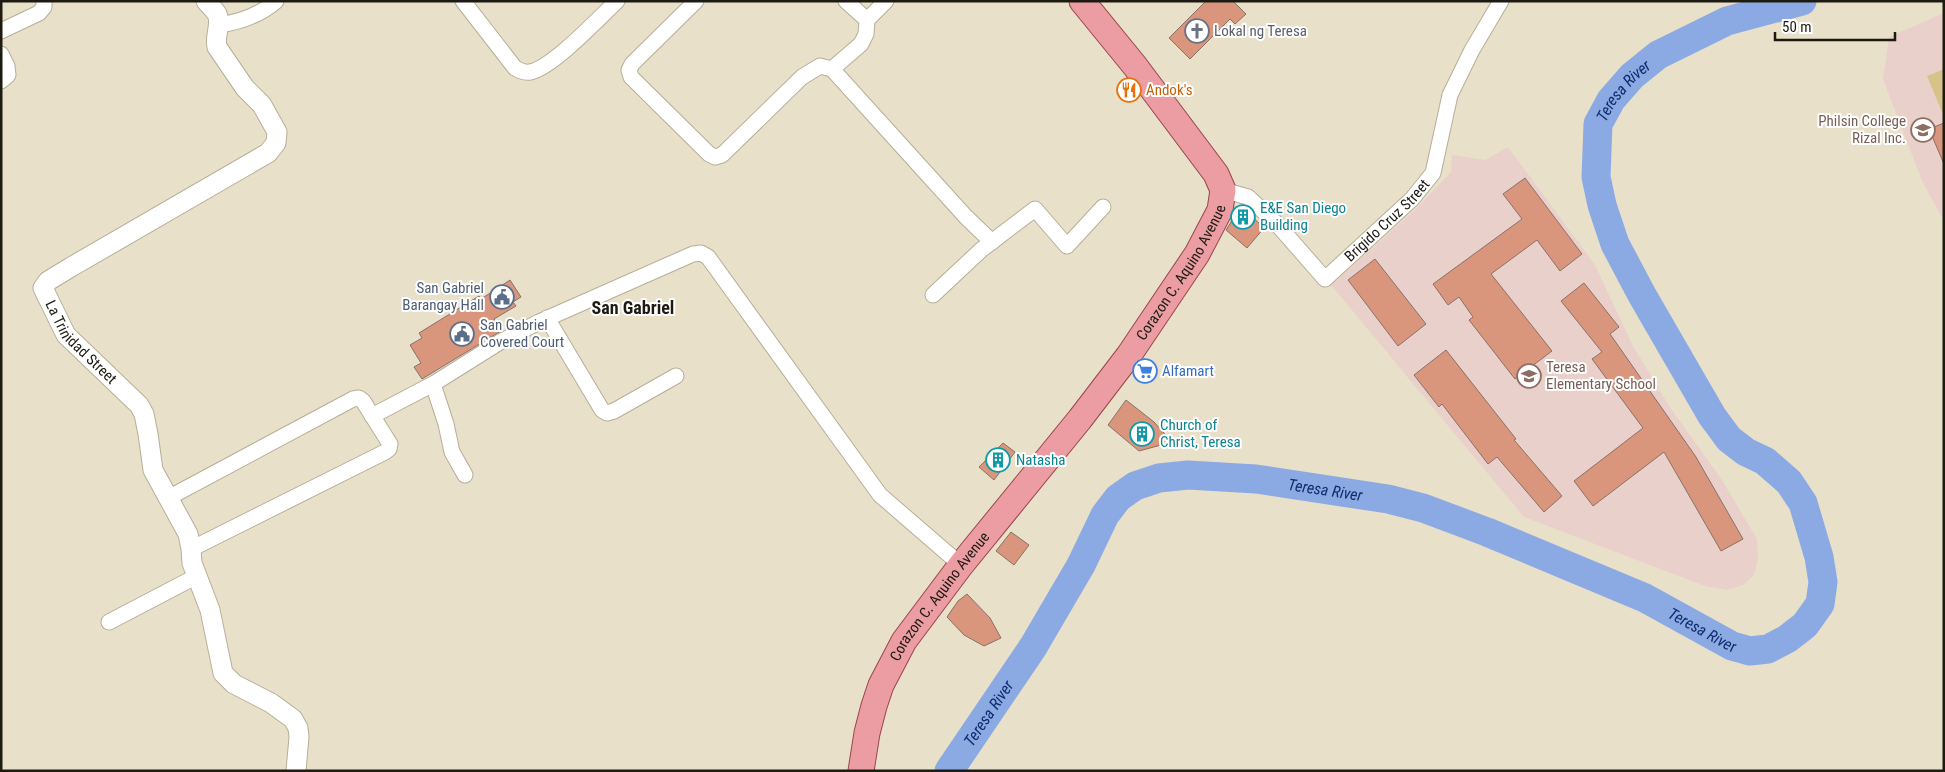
<svg xmlns="http://www.w3.org/2000/svg" width="1945" height="772" viewBox="0 0 1945 772" font-family="'Roboto Condensed',sans-serif">
<style>
.education{fill:#ead0cb}
.green{fill:#d7c389}
.lines{fill:none;stroke-linecap:round;stroke-linejoin:round}
.river{stroke:#8baae3;stroke-width:29}
.building{fill:#d9967d;stroke:#897168}
.minor-casing{stroke:#b6ae98;stroke-width:17}
.tertiary-casing{stroke:#b6ae98;stroke-width:21}
.primary-casing{stroke:#9a4549;stroke-width:27}
.minor{stroke:#fff;stroke-width:15}
.tertiary{stroke:#fff;stroke-width:19}
.primary{stroke:#eb9da3;stroke-width:25}
.labels{text-anchor:middle;dominant-baseline:central;stroke-width:4;stroke-linejoin:round;paint-order:stroke}
.worship-label{font-size:15px;fill:#5b616d;stroke:#fff;text-anchor:start}
.food-label{font-size:15px;fill:#c56008;stroke:#fff;text-anchor:start}
.education-label{font-size:15px;fill:#785e54;stroke:#fff;text-anchor:end}
.culture-label{font-size:15px;fill:#0d838f;stroke:#fff;text-anchor:start}
.street-label{font-size:15px;fill:#1d1a12;stroke:#fff}
.service-label{font-size:15px;fill:#4e5e75;stroke:#fff;text-anchor:end}
.shop-label{font-size:15px;fill:#366cbe;stroke:#fff;text-anchor:start}
.water-label{font-size:16px;font-style:italic;fill:#0e2d6f;stroke:#fff}
.quarter-label{font-size:18px;font-weight:bold;fill:#1d1a12;stroke:#fff}
</style>
<rect width="100%" height="100%" fill="#e8e0c8"/>
<!-- education -->
<path class="education" d="M1944,13V221L1922,181L1883,79L1889,37Z
M1508,147L1595,265L1633,346L1669,406L1722,480L1757,539L1758,559L1754,575L1743,585L1727,590L1705,586L1524,517L1331,285L1413,212L1451,172L1452,155L1485,160Z"/>
<!-- green -->
<path class="green" d="M1944,69V112H1942L1927,76Z"/>
<g class="lines">
<!-- river -->
<path class="river" id="s1" d="M949,771L1033,647L1081,565L1105,515L1118,498L1135,486L1159,478L1188,475L1256,479L1388,499L1423,508L1487,532L1645,598L1732,646L1750,651L1768,649L1787,639L1805,625L1820,604L1823,582L1819,557L1803,503L1789,482L1765,461L1746,452L1729,439L1712,416L1642,295L1615,244L1602,205L1596,177L1598,124L1611,100L1632,76L1658,55L1727,21L1802,1"/>
</g>
<!-- building -->
<path class="building" d="M1206,1H1233L1246,14L1235,24L1230,19L1190,59L1169,38Z
M1944,123V164L1929,129Z
M1525,178L1582,254L1560,271L1537,240L1491,274L1552,351L1515,379L1469,320L1473,317L1459,297L1448,305L1433,284L1522,219L1503,194Z
M1241,206L1264,228L1247,248L1226,230Z
M1375,259L1426,324L1398,346L1348,280Z
M510,280L521,297L513,302L516,306L494,319L501,331L422,379L414,367L421,363L410,345L422,338L419,333L479,296L481,299Z
M1584,283L1619,327L1610,334L1696,457L1743,539L1721,551L1664,452L1593,506L1574,481L1643,428L1592,359L1602,352L1561,301Z
M1446,350L1516,439L1514,440L1562,496L1544,512L1497,457L1488,464L1442,404L1439,407L1414,375Z
M1126,400L1154,422L1172,442L1139,451L1108,425Z
M1003,443L1015,452L994,480L979,467Z
M1011,532L1029,545L1014,565L996,551Z
M967,594L990,618L1001,638L984,646L964,635L947,617L958,601Z"/>
<g class="lines">
<!-- minor casing -->
<g class="minor-casing">
<g id="minor">
<path d="M463,1L515,68C520,71 524,73 530,72C552,68 599,18 617,1"/>
<path d="M696,1L632,64L629,70L631,77L709,154L715,157L722,155L802,77L820,66L832,69L966,217L992,242"/>
<path d="M846,1L867,20"/>
<path d="M219,25C240,22 260,15 276,1"/>
<path d="M1,31L39,13L44,7V1"/>
<path d="M1,54L7,66L8,75L1,81"/>
<path d="M832,69L861,44L866,34L867,20L886,1"/>
<path id="s2" d="M1223,190L1248,197L1276,223L1325,279L1412,199L1433,173L1450,95L1472,50L1501,1"/>
<path d="M933,295L981,250L1035,209L1067,246L1103,207"/>
<path d="M547,318L602,410L607,413L614,411L676,376"/>
<path d="M433,384L446,424L452,452L465,475"/>
<path d="M372,416L433,384L500,342L539,322L693,254L701,253L708,257L880,495L961,565"/>
<path d="M168,498L353,399L359,398L363,401L390,444L389,449L385,452L191,549"/>
<path d="M109,622L197,576"/>
</g>
</g>
<!-- tertiary casing -->
<g class="tertiary-casing">
<g id="tertiary">
<path id="s3" d="M206,1C209,5 214,9 217,14C222,24 214,36 217,47L245,88L262,105L277,132L276,143L268,153L71,267L48,281L43,288L66,335L139,405L144,414L148,434L153,470L188,534L191,549L192,563L210,610L223,673L234,684L271,703L293,719L298,728L299,737L296,771"/>
</g>
</g>
<!-- primary casing -->
<g class="primary-casing">
<g id="primary">
<path id="s4" d="M861,771L867,733L874,706L881,685L904,641L961,565L1080,419L1129,355L1197,254L1220,210L1223,190L1216,174L1135,66L1082,1"/>
</g>
</g>
<!-- minor -->
<use href="#minor" class="minor"/>
<!-- tertiary -->
<use href="#tertiary" class="tertiary"/>
<!-- primary -->
<use href="#primary" class="primary"/>
</g>
<!-- icons -->
<defs>
<g id="church-ring" transform="scale(1.25)"><circle r="9.5" fill="#fff" stroke="#6b7280" stroke-width="1.5"/><path d="M-1.2-6h2.4v3.5h3.3v2.4h-3.3V6h-2.4V-.1h-3.3v-2.4h3.3Z" fill="#6b7280"/></g>
<g id="restaurant-ring" transform="scale(1.25)"><circle r="9.5" fill="#fff" stroke="#e8710a" stroke-width="1.5"/><path d="M-5-6h1v4h1v-4h1v4h1v-4h1v5L-1.5 .5V6h-2V.5L-5-1ZM5-6V6H3V1.5H1.5Q1.5-4 5-6Z" fill="#e8710a"/></g>
<g id="university-ring" transform="scale(1.25)"><circle r="9.5" fill="#fff" stroke="#8d6e63" stroke-width="1.5"/><path d="M0-5L7-2L0 1L-7-2ZM-4 1L0 2.5L4 1V4Q0 6-4 4Z" fill="#8d6e63"/></g>
<g id="building-ring" transform="scale(1.25)"><circle r="9.5" fill="#fff" stroke="#0f9aa8" stroke-width="1.5"/><path d="M-4-6H4V6H1V3H-1V6H-4ZM-2.5-4.3h1.7v1.8h-1.7ZM.8-4.3h1.7v1.8H.8ZM-2.5-1h1.7V.8h-1.7ZM.8-1h1.7V.8H.8Z" fill="#0f9aa8"/></g>
<g id="civic-ring" transform="scale(1.25)"><circle r="9.5" fill="#fff" stroke="#5c6f8a" stroke-width="1.5"/><path d="M-.6-6.5H3V-4.5H.6V-3L4-1V1h2V6H-6V1h2V-1L-.6-3ZM-1.2 2.5V6h2.4V2.5Z" fill="#5c6f8a"/></g>
<g id="supermarket-ring" transform="scale(1.25)"><circle r="9.5" fill="#fff" stroke="#3f7fe0" stroke-width="1.5"/><path d="M-6-5.5h2.5l.6 2H6L4.5 2H-2.5L-4.4-4H-6ZM-1.5 3.2a1.3 1.3 0 1 0 .1 0ZM3 3.2a1.3 1.3 0 1 0 .1 0Z" fill="#3f7fe0"/></g>
<g id="school-ring" transform="scale(1.25)"><circle r="9.5" fill="#fff" stroke="#8d6e63" stroke-width="1.5"/><path d="M0-5L7-2L0 1L-7-2ZM-4 1L0 2.5L4 1V4Q0 6-4 4Z" fill="#8d6e63"/></g>
</defs>
<g fill-rule="evenodd">
<use href="#church-ring" x="1197" y="31"/>
<use href="#restaurant-ring" x="1129" y="90"/>
<use href="#university-ring" x="1923" y="130"/>
<use href="#building-ring" x="1243" y="217"/>
<use href="#civic-ring" x="502" y="297"/>
<use href="#civic-ring" x="462" y="334"/>
<use href="#supermarket-ring" x="1145" y="371"/>
<use href="#school-ring" x="1529" y="376"/>
<use href="#building-ring" x="1142" y="434"/>
<use href="#building-ring" x="998" y="460"/>
</g>
<g class="labels">
<!-- worship labels -->
<g class="worship-label">
<text x="1214" y="31">Lokal ng Teresa</text>
</g>
<!-- food labels -->
<g class="food-label">
<text x="1146" y="90">Andok's</text>
</g>
<!-- education labels -->
<g class="education-label">
<text x="1906" y="121">Philsin College<tspan x="1906" dy="17">Rizal Inc.</tspan></text>
<text x="1546" y="367" text-anchor="start">Teresa<tspan x="1546" dy="17">Elementary School</tspan></text>
</g>
<!-- culture labels -->
<g class="culture-label">
<text x="1260" y="208">E&amp;E San Diego<tspan x="1260" dy="17">Building</tspan></text>
<text x="1160" y="425">Church of<tspan x="1160" dy="17">Christ, Teresa</tspan></text>
<text x="1016" y="460">Natasha</text>
</g>
<!-- street labels -->
<g class="street-label">
<text stroke="none"><textPath href="#s2" startOffset="224">Brigido Cruz Street</textPath></text>
<text stroke="none"><textPath href="#s4" startOffset="600">Corazon C. Aquino Avenue</textPath></text>
<text stroke="none"><textPath href="#s3" startOffset="509">La Trinidad Street</textPath></text>
<text stroke="none"><textPath href="#s4" startOffset="195">Corazon C. Aquino Avenue</textPath></text>
</g>
<!-- service labels -->
<g class="service-label">
<text x="484" y="288">San Gabriel<tspan x="484" dy="17">Barangay Hall</tspan></text>
<text x="480" y="325" text-anchor="start">San Gabriel<tspan x="480" dy="17">Covered Court</tspan></text>
</g>
<!-- shop labels -->
<g class="shop-label">
<text x="1162" y="371">Alfamart</text>
</g>
<!-- water labels -->
<g class="water-label">
<text stroke="none"><textPath href="#s1" startOffset="1675">Teresa River</textPath></text>
<text stroke="none"><textPath href="#s1" startOffset="535">Teresa River</textPath></text>
<text stroke="none"><textPath href="#s1" startOffset="940">Teresa River</textPath></text>
<text stroke="none"><textPath href="#s1" startOffset="70">Teresa River</textPath></text>
</g>
<!-- quarter labels -->
<g class="quarter-label">
<text x="633" y="307">San Gabriel</text>
</g>
</g>
<!-- border -->
<rect width="1945" height="772" fill="none" stroke="#1d1a12" stroke-width="5"/>
<!-- scale -->
<path d="M1775 32v8h120v-8" fill="none" stroke="#1d1a12" stroke-width="2.5"/>
<text x="1782" y="32" font-size="15" fill="#1d1a12" stroke="#ffffff" stroke-width="4" paint-order="stroke">50 m</text>
</svg>
